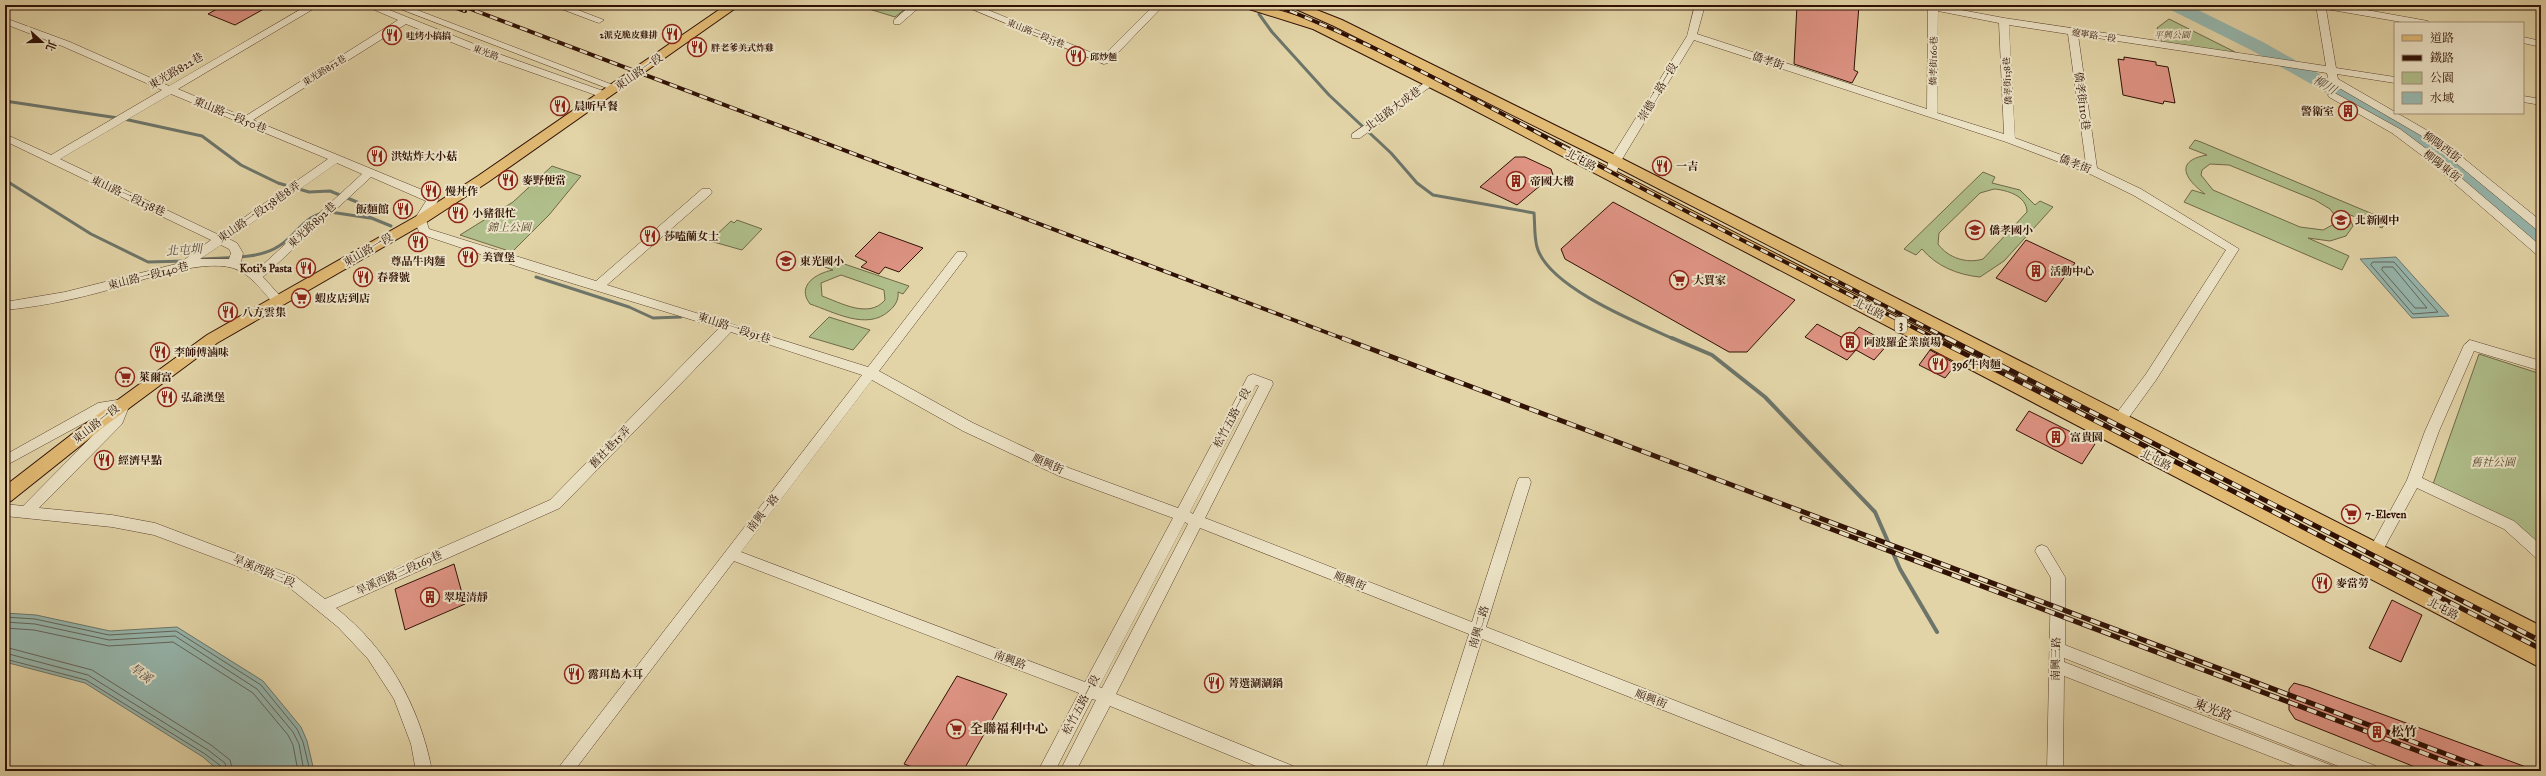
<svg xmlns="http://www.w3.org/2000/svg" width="2546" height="776" viewBox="0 0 2546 776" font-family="'IM FELL Great Primer','Noto Serif TC',serif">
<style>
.green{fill:#afbe8a;stroke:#706848;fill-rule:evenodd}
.water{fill:#96b7ae;stroke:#6d756a}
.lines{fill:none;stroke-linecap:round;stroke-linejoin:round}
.shore{stroke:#63645a;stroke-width:1}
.stream-far1{stroke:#6d756a;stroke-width:3}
.stream{stroke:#6d756a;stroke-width:4}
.river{fill:#96b7ae;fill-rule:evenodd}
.building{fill:#de9383;stroke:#301105}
.minor-casing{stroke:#5c422e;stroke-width:1}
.major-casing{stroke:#301105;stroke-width:2}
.minor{fill:#ece3c6;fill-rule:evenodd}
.major{fill:#e1ba74;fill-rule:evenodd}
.rail-far1-casing{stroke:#301105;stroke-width:4}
.rail-casing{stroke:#301105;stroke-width:5}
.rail-far1{stroke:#ece3c6;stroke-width:2.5;stroke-dasharray:8;stroke-linecap:butt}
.rail{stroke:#ece3c6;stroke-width:3.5;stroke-dasharray:10;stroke-linecap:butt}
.labels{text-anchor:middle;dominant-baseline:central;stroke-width:4;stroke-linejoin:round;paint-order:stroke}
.far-street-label{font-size:9px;fill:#301105;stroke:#ece3c6}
.far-poi-label{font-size:9px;font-weight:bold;fill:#301105;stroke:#ece3c6;text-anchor:start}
.far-park-label{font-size:9px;font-style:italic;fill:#56452d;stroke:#ece3c6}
.shield{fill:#ece3c6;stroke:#68503f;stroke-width:1}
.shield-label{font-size:10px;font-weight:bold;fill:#301105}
.street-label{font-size:11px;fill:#301105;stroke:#ece3c6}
.poi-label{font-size:11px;font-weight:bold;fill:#301105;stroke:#ece3c6;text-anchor:start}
.park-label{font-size:11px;font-style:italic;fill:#56452d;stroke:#ece3c6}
.water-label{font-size:12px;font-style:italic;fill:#544b40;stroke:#ece3c6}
.near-street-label{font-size:13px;fill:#301105;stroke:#ece3c6}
.near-poi-label{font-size:13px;font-weight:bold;fill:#301105;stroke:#ece3c6;text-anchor:start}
</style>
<rect width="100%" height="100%" fill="#e2d4a7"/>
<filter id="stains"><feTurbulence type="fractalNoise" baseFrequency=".005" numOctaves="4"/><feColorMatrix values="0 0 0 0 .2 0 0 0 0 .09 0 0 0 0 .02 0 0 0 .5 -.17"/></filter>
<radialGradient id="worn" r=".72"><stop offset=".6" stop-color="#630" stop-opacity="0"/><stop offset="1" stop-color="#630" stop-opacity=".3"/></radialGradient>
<!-- green -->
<path class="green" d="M856,5H910L895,17Z
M2169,19L2255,62L2163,44L2157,28Z
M2195,140L2201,142L2387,220L2382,228L2348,214L2353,226L2346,236L2330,241L2308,238L2349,256L2342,270L2184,202L2192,190L2205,194C2186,180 2173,161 2207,155L2189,148ZM2210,164L2229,165L2315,200L2330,209L2336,217V223L2323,230L2300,227L2213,190L2201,175L2202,170Z
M552,166L581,176L549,215L512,252L460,235L513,202Z
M1983,172L1995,177L1992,183L2020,190L2035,205L2040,201L2053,207L2004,261L1980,277C1958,275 1936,266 1922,249L1916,255L1904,249ZM1994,189C2007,190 2027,196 2027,212L1983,259C1967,264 1948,258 1938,244L1939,233L1980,193Z
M737,220L762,229L742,250L710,241L731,221L734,223Z
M815,254L909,286L903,294L898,292C899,300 895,306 889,311C867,331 834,312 810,304C796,286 816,273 833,270L808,261ZM841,275L884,290L885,300C869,319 841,303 822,296L821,283Z
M829,317L870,330L853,350L809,337Z
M2479,354L2541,374V554L2509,524L2432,487Z"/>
<!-- water -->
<path class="water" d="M2396,257L2449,316L2412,318L2360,259Z
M5,613L36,615L110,631L177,627L263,681L301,727L307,741L314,771H219L203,757L85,683L5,662Z"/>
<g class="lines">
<!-- shore -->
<path class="shore" d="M2373,262H2394L2438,312L2413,314L2371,265Z
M2383,267H2393L2427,308H2415L2382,270Z
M5,617L35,619L109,635L176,631L261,685L297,729L303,742L310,771
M5,622L35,624L109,640L175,636L257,689L293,732L299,744L304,771
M5,628L34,630L109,646L173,642L253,693L288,735L293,745L298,771
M5,647L92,670L211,745L230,760L233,771
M5,653L88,675L208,750L225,763L227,771
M5,659L86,680L205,754L221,766L222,771"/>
<!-- stream-far1 -->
<path class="stream-far1" d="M1259,14L1272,32L1329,95L1391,153L1417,183L1433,195L1534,213C1535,224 1534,236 1537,247C1548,287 1638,323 1674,339
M5,101L118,118
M124,119L202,136L241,165L278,183L309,192L330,191L357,202L364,215L391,226
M5,180L91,234L148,262L186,261
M330,212L370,218
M200,259C225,257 258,260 279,246C296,236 302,218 323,213
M536,277L629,307L653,318L681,317"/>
<!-- stream -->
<path class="stream" d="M1672,338L1712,355L1765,397L1875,512L1900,569L1937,632"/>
<!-- river -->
<path class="river" d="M2167,5H2188L2263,42L2411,126L2475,172L2541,228V246L2534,244L2461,180L2399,134L2251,50L2169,9Z"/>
</g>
<!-- building -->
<path class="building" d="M224,5H271L235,25L208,14Z
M1797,5H1859L1854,70L1858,72L1852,83L1794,64Z
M2124,57L2156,62V65L2168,67L2175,103L2164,101L2163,104L2123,95L2118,59L2124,60Z
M1515,157H1525L1551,169L1553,175L1517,205L1480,187Z
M1613,202L1795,300L1747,352H1729L1565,259L1561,249Z
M879,232L923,248L899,272L885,267L879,274L861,267L867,262L855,256Z
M2026,240L2075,263L2046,302L1996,278Z
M1817,324L1847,340L1859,327L1889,343L1874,360L1856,350L1847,360L1805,337Z
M1930,350L1956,364L1945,378L1919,365Z
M2029,411L2095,444L2082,464L2016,430Z
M454,564L465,604L405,630L395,589Z
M2392,600L2422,615L2401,662L2369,648Z
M957,676L1007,694L963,771H923L904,764Z
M2294,683L2308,687L2537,771H2425L2295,719L2289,710V689Z"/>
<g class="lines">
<!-- minor casing -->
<g class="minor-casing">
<path id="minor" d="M308,5H320L178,89L244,117L398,20L363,5H377L499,54L609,93V97H601L491,58L406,24L253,120L437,196L439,199L426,220L429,229L596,281L702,189H710L712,192L710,195L607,285L868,367L957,252H965L967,255L965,258L879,371L973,423L1069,468L1178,508L1248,376L1253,374L1272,381L1273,384L1205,518L1472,622L1517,482L1519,478H1529L1531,482L1486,627L1843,766L1845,771H1818L1482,639L1441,771H1425L1469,634L1200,528L1116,694L1293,766L1295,771H1268L1110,706L1076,771H1060L1096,700L1092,699L1055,771H1038L1079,693L734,561L574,771H556L862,375L731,332L560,508L336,608C388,649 420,707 432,771H416L411,744L394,699L368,659L338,627L285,584L154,535L112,527L5,516V504L23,506L111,417L114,410L106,411L5,466V455L98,403L123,399L128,401L130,404L122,424L39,508L112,515L155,523L295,576L325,599L550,500L719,328L522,268L420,234L414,220L426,201L371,177L263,277L282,298L284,301L282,304H274C263,292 250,273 233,268C199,258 132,284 97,293C67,301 36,307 5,310V302L65,292L180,263L211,240L5,141V134L51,155L162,90L62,46L5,24V18L70,42L169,86ZM171,94L328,159L219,235L60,159ZM337,163L362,174L256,271L241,262L243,253L237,243L229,239ZM221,245L229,249L231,253L229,259H200ZM872,380L963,431L1059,476L1173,518L1085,682L741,552ZM1256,385L1259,386L1193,514L1190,512ZM1185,522L1188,524L1102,688L1099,687Z
M390,5H404L621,88L620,90H612Z
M551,5H565L604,20L599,23L596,22Z
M911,5H922L900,24H894V20Z
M962,5H976L1102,57L1154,5H1164L1108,63L1104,64Z
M1695,5H1705L1697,34L1927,109L1928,9L1915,5H1935L2004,18L2326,66L2316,5H2339L2428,21L2429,23H2407L2326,9L2336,68L2395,77V83L2337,74L2338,79L2435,135L2541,221V231L2537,230L2427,139L2329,82L2327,73L2078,35L2097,168L2141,189L2239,249L2156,380L2114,438H2104L2102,434L2104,430L2146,374L2226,250L2133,195L2088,173L2006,142L1694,40L1621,161L1614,178H1606L1604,175L1609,161L1687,36ZM1938,11L1999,23L2004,134L1937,113ZM2009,25L2068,34L2086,164L2015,138Z
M2186,5H2197L2190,9L2187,8Z
M2523,37L2541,41V47L2523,43Z
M1430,79L1434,80V84L1360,138H1352V134Z
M2333,92L2400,129L2432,153L2541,246V256L2537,255L2424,157L2392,133L2329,97L2328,95Z
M2523,96L2541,99V105L2523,102Z
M2470,340L2541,361V371L2474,351L2439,431L2422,478L2514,521L2541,545V560L2536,558L2504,529L2417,488L2381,554L2376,556L2371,554L2369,550L2407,480L2425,431L2464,345Z
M2042,545L2047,547L2065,577V645L2376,766L2378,771H2351L2064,658V662L2333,766L2335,771H2308L2064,676L2063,771H2047L2051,578L2035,551L2037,547Z"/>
</g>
<!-- major casing -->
<g class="major-casing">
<path id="major" d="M726,5H740L488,182L425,223L217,343L105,426L11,501L5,503V486L93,418L207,335L415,217L478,176Z
M1244,5H1262L1321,23L1463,93L1985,361L2541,651V668L1453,99L1313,29L1246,8Z
M1287,5H1304L1342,20L1611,153L2541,626V643L1601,159L1334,26Z"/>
</g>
<!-- minor -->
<use href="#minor" class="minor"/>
<!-- major -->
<use href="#major" class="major"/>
<!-- rail-far1 casing -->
<g class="rail-far1-casing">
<path id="rail-far1" d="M448,5L465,11
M460,5L1344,339
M1275,5C1385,48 1487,106 1592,162C1705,222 1821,280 1936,339
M1831,278L1949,339"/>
</g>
<!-- rail casing -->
<g class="rail-casing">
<path id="rail" d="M1342,338L2491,771
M1934,338L2541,649
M1947,338L2541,641
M1802,518L2471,771"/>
</g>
<!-- rail-far1 -->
<use href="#rail-far1" class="rail-far1"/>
<!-- rail -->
<use href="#rail" class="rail"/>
</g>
<!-- icons -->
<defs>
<g id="restaurant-ring" transform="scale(1)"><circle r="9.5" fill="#ece3c6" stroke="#8f2418" stroke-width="1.5"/><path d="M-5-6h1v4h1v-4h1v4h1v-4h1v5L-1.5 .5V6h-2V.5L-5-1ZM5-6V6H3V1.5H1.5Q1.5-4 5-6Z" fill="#8f2418"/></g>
<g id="building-ring" transform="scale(1)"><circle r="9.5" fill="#ece3c6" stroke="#8f2418" stroke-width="1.5"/><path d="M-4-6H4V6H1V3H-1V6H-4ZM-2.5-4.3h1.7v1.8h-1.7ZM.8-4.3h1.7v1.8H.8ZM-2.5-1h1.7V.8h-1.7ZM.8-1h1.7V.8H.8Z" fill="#8f2418"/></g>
<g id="school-ring" transform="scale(1)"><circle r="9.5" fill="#ece3c6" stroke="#8f2418" stroke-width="1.5"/><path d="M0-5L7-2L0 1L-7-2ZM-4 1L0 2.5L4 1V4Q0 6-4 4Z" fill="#8f2418"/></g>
<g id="supermarket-ring" transform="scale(1)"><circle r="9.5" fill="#ece3c6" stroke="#8f2418" stroke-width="1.5"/><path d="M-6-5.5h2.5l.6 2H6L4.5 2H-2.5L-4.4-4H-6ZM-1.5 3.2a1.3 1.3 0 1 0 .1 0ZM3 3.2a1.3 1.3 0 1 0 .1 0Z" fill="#8f2418"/></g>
</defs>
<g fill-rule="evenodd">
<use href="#restaurant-ring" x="672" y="34"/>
<use href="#restaurant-ring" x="392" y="35"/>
<use href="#restaurant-ring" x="697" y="47"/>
<use href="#restaurant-ring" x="1076" y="56"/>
<use href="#restaurant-ring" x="560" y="106"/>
<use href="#building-ring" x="2348" y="111"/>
<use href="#restaurant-ring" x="377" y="156"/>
<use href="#restaurant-ring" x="1662" y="166"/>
<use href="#restaurant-ring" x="508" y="180"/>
<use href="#building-ring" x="1516" y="181"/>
<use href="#restaurant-ring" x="431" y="191"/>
<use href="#restaurant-ring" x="403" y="209"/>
<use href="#restaurant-ring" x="458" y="213"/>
<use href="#school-ring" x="2341" y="220"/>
<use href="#school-ring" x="1975" y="230"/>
<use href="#restaurant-ring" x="650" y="236"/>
<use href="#restaurant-ring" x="418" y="242"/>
<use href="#restaurant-ring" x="468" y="257"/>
<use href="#school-ring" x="786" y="261"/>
<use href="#restaurant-ring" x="306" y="268"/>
<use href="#building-ring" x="2036" y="271"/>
<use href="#restaurant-ring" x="363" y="277"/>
<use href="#supermarket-ring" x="1679" y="280"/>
<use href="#supermarket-ring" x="301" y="298"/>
<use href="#restaurant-ring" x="228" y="312"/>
<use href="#building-ring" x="1850" y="342"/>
<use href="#restaurant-ring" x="160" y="352"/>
<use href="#restaurant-ring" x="1938" y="364"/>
<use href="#supermarket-ring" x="125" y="377"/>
<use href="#restaurant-ring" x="167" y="397"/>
<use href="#building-ring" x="2056" y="437"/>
<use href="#restaurant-ring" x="104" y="460"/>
<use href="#supermarket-ring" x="2351" y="514"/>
<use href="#restaurant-ring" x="2322" y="583"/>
<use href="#building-ring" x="430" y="597"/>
<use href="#restaurant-ring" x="574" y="674"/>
<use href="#restaurant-ring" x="1214" y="683"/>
<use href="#supermarket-ring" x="956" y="729"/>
<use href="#building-ring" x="2377" y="732"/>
</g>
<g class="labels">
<!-- far-street labels -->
<g class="far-street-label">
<text transform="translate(1036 33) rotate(22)">東山路一段33巷</text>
<text transform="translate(2094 35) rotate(9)">遼寧路一段</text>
<text transform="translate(486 52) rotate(21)">東光路</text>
<text transform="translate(1933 61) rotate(-89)">僑孝街160巷</text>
<text transform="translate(324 70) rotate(-32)">東光路852巷</text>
<text transform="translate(2007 81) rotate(-93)">僑孝街138巷</text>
</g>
<!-- far-poi labels -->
<g class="far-poi-label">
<text x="658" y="34" text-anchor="end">2派克脆皮雞排</text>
<text x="406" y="35">哇烤小搞搞</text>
<text x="711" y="47">胖老爹美式炸雞</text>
<text x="1090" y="56">邱炒麵</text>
</g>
<!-- far-park labels -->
<g class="far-park-label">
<text x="2172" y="34">平興公園</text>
</g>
<!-- shield labels -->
<rect class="shield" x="1895" y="317" width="12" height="16" rx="3"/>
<g class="shield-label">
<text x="1901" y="325">3</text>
</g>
<!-- street labels -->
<g class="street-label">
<text transform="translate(1768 61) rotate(19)">僑孝街</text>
<text transform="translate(176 71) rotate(-30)">東光路822巷</text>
<text transform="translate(639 72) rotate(-35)">東山路一段</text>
<text transform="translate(1658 92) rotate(-59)">崇德二路一段</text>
<text transform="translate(2082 101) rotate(82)">僑孝街110巷</text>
<text transform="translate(1393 109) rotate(-36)">北屯路大成巷</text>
<text transform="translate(230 115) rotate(22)">東山路一段50巷</text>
<text transform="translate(2442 147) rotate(36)">柳陽西街</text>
<text transform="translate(1581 160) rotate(28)">北屯路</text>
<text transform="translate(2075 164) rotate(21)">僑孝街</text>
<text transform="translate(2442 166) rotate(38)">柳陽東街</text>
<text transform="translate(128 196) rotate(25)">東山路一段138巷</text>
<text transform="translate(259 212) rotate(-35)">東山路一段138巷8弄</text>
<text transform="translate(312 225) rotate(-43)">東光路892巷</text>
<text transform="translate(368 250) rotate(-30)">東山路一段</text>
<text transform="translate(148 276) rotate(-14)">東山路一段140巷</text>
<text transform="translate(1869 309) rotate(27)">北屯路</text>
<text transform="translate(734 328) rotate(18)">東山路一段91巷</text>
<text transform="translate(1232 418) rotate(-62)">松竹五路一段</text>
<text transform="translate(96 424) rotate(-38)">東山路一段</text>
<text transform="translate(610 447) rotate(-46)">舊社巷15弄</text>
<text transform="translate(2156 460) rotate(27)">北屯路</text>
<text transform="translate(1048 464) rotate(24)">順興街</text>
<text transform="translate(763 513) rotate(-52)">南興一路</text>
<text transform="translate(264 571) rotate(23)">旱溪西路三段</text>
<text transform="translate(399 573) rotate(-24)">旱溪西路三段169巷</text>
<text transform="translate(1350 581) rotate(21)">順興街</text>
<text transform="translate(2443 609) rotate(28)">北屯路</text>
<text transform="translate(1479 627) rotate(-73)">南興二路</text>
<text transform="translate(2056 659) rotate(-89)">南興三路</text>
<text transform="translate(1010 660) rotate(21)">南興路</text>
<text transform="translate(1651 699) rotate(21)">順興街</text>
<text transform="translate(1081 705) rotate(-62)">松竹五路一段</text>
</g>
<!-- poi labels -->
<g class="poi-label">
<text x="574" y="106">晨昕早餐</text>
<text x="2334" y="111" text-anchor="end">警衛室</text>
<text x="391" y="156">洪姑炸大小菇</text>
<text x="1676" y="166">一吉</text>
<text x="522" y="180">麥野便當</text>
<text x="1530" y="181">帝國大樓</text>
<text x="445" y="191">慢丼作</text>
<text x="389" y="209" text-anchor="end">飯麵館</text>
<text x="472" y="213">小豬很忙</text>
<text x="2355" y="220">北新國中</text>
<text x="1989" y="230">僑孝國小</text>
<text x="664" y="236">莎嗑蘭女士</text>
<text x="482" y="257">美寶堡</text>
<text x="418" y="261" text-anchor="middle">尊品牛肉麵</text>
<text x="800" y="261">東光國小</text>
<text x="292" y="268" text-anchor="end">Koti's Pasta</text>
<text x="2050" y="271">活動中心</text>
<text x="377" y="277">春發號</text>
<text x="1693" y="280">大買家</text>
<text x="315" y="298">蝦皮店到店</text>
<text x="242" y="312">八方雲集</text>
<text x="1864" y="342">阿波羅企業廣場</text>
<text x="174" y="352">李師傅滷味</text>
<text x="1952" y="364">396牛肉麵</text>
<text x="139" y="377">萊爾富</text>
<text x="181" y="397">弘爺漢堡</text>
<text x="2070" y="437">富貴園</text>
<text x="118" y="460">經濟早點</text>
<text x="2365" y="514">7-Eleven</text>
<text x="2336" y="583">麥當勞</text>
<text x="444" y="597">翠堤清靜</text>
<text x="588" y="674">露珥島木耳</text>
<text x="1228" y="683">菁選涮涮鍋</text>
</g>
<!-- park labels -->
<g class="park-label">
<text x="509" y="227">錦上公園</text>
<text x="2493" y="462">舊社公園</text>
</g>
<!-- water labels -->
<g class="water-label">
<text transform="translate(2325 85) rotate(30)">柳川</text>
<text transform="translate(184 250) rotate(-4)">北屯圳</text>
<text transform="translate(141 673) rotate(37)">旱溪</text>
</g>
<!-- near-street labels -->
<g class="near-street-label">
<text transform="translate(2213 710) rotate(21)">東光路</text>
</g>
<!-- near-poi labels -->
<g class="near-poi-label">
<text x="970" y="729">全聯福利中心</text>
<text x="2391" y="732">松竹</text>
</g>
</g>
<!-- margin -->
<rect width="2546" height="776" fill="none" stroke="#e2d4a7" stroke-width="20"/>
<rect x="6" y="6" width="2534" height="764" fill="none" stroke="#301105" stroke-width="2"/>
<rect x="10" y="10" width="2526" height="756" fill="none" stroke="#301105"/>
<!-- legend -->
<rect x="2394" y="22" width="130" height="92" fill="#ece3c6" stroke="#a18f79"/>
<rect x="2402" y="35" width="20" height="6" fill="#e1ba74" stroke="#a18f79"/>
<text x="2430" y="42" font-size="12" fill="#301105">道路</text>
<rect x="2402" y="55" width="20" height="6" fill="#301105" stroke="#a18f79"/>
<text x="2430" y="62" font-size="12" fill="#301105">鐵路</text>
<rect x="2402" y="72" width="20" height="12" fill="#afbe8a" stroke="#a18f79"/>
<text x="2430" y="82" font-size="12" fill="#301105">公園</text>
<rect x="2402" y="92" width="20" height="12" fill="#96b7ae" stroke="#a18f79"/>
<text x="2430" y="102" font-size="12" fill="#301105">水域</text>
<!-- north arrow -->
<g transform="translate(42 42) rotate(111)" stroke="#ece3c6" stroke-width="3" paint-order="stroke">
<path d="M0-3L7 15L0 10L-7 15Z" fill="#301105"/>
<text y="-6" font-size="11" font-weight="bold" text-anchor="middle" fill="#301105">北</text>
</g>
<rect width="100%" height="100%" filter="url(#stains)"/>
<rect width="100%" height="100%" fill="url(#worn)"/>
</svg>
